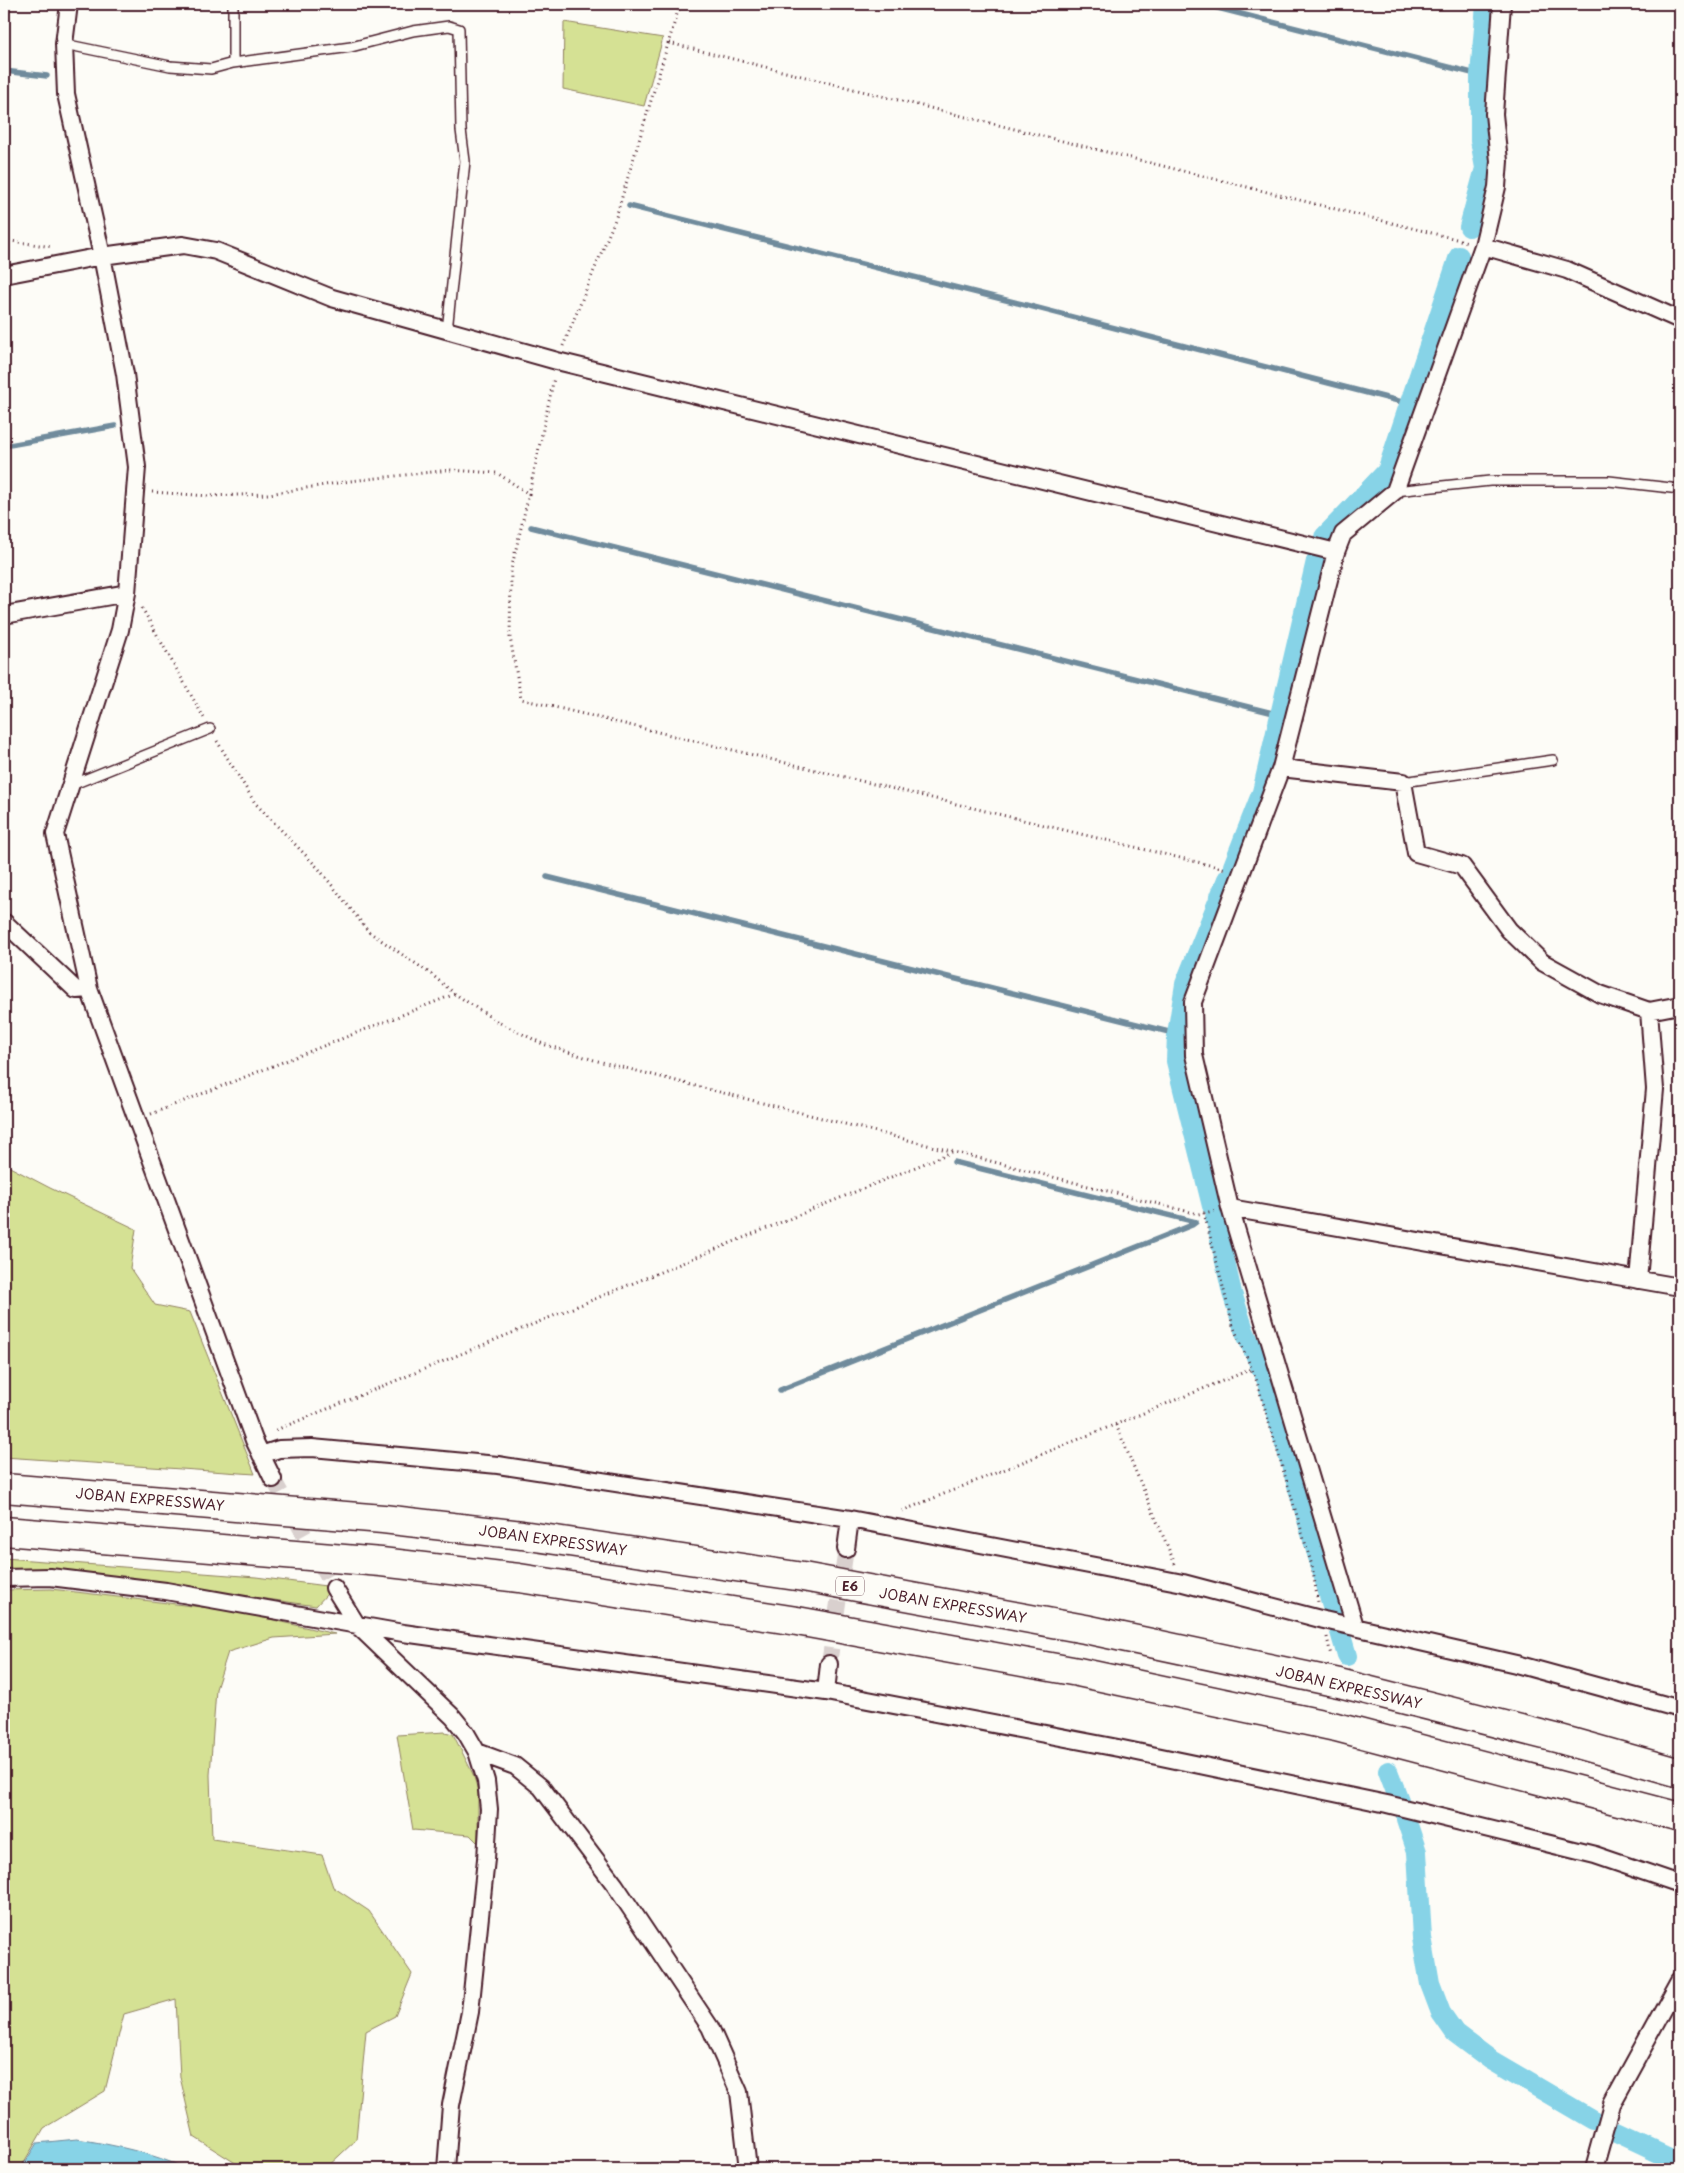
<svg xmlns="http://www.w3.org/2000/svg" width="1684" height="2173" viewBox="0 0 1684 2173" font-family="'Playpen Sans',sans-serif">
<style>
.green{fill:#d5e194;stroke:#908060}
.water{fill:#87d3e7;stroke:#6f8b9c}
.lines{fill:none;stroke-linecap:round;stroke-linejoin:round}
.stream{stroke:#6f8b9c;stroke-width:5.5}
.canal{stroke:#87d3e7;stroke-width:20}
.minor-tunnel{stroke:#d9d0ce;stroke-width:16;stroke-dasharray:16 8;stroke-linecap:butt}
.service-casing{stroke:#4a1f2b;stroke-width:12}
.minor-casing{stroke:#4a1f2b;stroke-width:20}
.motorway-casing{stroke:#4a1f2b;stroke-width:31}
.path{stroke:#4a1f2b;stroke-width:3;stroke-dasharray:1 4;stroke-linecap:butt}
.service{stroke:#fdfcf7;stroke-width:9}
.minor{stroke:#fdfcf7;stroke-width:16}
.motorway{stroke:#fdfcf7;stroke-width:28}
.labels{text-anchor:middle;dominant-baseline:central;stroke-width:5;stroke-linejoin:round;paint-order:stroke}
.shield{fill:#fdfcf7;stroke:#806168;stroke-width:1}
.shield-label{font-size:12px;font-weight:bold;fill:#4a1f2b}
.street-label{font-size:14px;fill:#4a1f2b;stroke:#fdfcf7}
</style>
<rect width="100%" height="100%" fill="#fdfcf7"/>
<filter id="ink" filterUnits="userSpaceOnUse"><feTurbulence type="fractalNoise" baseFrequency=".02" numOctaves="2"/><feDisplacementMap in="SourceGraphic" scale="10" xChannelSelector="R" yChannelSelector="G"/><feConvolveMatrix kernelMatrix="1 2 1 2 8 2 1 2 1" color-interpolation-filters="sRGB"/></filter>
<g filter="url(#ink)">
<!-- green -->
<path class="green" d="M564,22L663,38L644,106L563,89Z
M4,1164L50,1188L136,1229L130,1268L155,1305L190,1312L255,1474L4,1457Z
M4,1558L256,1577L326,1586L327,1594L316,1606L57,1569L4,1570Z
M51,1589L234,1611L335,1634L274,1638L228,1652L216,1689L210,1775L212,1839L322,1855L333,1887L369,1911L412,1974L395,2016L366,2031L356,2140L325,2169H245L194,2137L180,2077L176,1999L124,2014L105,2091L44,2128L20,2169H4V1590Z
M445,1732L453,1734L473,1774L478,1790V1843L470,1835L413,1830L397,1735Z"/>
<!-- water -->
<path class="water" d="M77,2139C115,2145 152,2153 187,2169H21L37,2143Z"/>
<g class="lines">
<!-- stream -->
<path class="stream" d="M1202,4L1480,75
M4,71L47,76
M629,206L1022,304L1410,404
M4,446L115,426
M531,527L1281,715
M547,877L1177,1034
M954,1162L1196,1222
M780,1390L1192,1225L1196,1222"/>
<!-- canal -->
<path class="canal" d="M1469,227L1485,168L1480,140V75L1486,4
M1324,537L1387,471L1459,256
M1233,866L1262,792L1316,561
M1212,1206L1176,1061L1177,1034L1185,984L1227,879
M1215,1217L1232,1293L1244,1330L1266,1379L1333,1609
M1340,1632L1347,1656
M1388,1771L1399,1800
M1406,1819L1417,1852L1422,1938L1430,1984L1441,2013L1455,2033L1491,2060L1593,2120
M1616,2132L1680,2162"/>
<!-- minor-tunnel -->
<path class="minor-tunnel" d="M273,1479L334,1588
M829,1664L846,1549"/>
<!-- service casing -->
<g class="service-casing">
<path id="service" d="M233,4V63
M64,44L170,66L211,69L233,63L351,47L413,31L449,26L459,29L461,130L465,161L447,331
M1395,491L1490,481H1609L1680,489
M1403,782L1553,760
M69,786L210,729"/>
</g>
<!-- minor casing -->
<g class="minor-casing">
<path id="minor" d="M69,4L64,44L66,94L102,256L125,374L137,467L127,593L120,630L55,834L89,989L254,1440L273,1479
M1483,246L1567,270L1680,320
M4,275L102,256L183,245L216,251L332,298L557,361L1336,552
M4,615L127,593
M1281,768L1403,782L1416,853L1462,866L1509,930L1542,962L1600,994L1649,1011L1680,1005
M4,922L76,990L89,989
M1230,1208L1680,1287
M1638,1280L1655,1089L1649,1011
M261,1455L279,1449L312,1448L498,1465L850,1519L1183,1583L1324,1620L1516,1664L1680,1709
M846,1549L850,1519
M4,1578L50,1577L166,1591L403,1633L826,1692L1118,1748L1387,1804L1595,1855L1680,1884
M334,1588L357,1625L453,1717L466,1733L477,1752L486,1781L489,1809L486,1859L470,2012L451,2105L446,2169
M1355,1626L1230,1208L1194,1055L1193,1002L1281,768L1336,552L1343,534L1395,491L1483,246L1497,187L1499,161L1494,114L1502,4
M826,1692L829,1664
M477,1752L515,1766L541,1787L615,1885L710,2027L739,2092L748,2169
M1594,2169L1612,2104L1680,1980"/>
</g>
<!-- motorway casing -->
<g class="motorway-casing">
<path id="motorway" d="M4,1488L383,1519L522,1535L803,1577L1085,1629L1339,1683L1560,1739L1680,1773
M4,1531L381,1562L519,1578L797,1621L1078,1672L1336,1727L1680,1817"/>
</g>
<!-- path -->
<path class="path" d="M669,43L1468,242
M4,240L53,247
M563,346L616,217L680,4
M152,492L209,496L269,494L350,481L450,470L497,473L529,494L511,570L510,637L521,699L1226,869
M529,494L554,378
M142,608L204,718
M217,741L255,803L319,869L369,932L431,974L455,994L498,1022L543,1044L594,1060L1198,1214L1214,1211
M151,1114L455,994
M1204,1213L1233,1326L1256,1379L1312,1566L1318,1602
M1116,1425L1175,1564
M276,1430L952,1152
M902,1511L1252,1369
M1327,1637L1331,1656"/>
<!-- service -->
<use href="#service" class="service"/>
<!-- minor -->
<use href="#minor" class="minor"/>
<!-- motorway -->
<use href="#motorway" class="motorway"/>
</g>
</g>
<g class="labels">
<!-- shield labels -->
<rect class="shield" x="836" y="1576.5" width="28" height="19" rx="4"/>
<g class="shield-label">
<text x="850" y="1586">E6</text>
</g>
<!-- street labels -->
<g class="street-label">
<text transform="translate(150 1499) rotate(5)">JOBAN EXPRESSWAY</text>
<text transform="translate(553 1540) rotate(8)">JOBAN EXPRESSWAY</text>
<text transform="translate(953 1605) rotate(10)">JOBAN EXPRESSWAY</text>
<text transform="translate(1349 1687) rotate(13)">JOBAN EXPRESSWAY</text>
</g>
</g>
<!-- margin -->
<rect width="1684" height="2173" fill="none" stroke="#fdfcf7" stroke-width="20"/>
<rect x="10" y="10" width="1664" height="2153" fill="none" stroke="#4a1f2b" stroke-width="2" filter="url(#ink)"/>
</svg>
